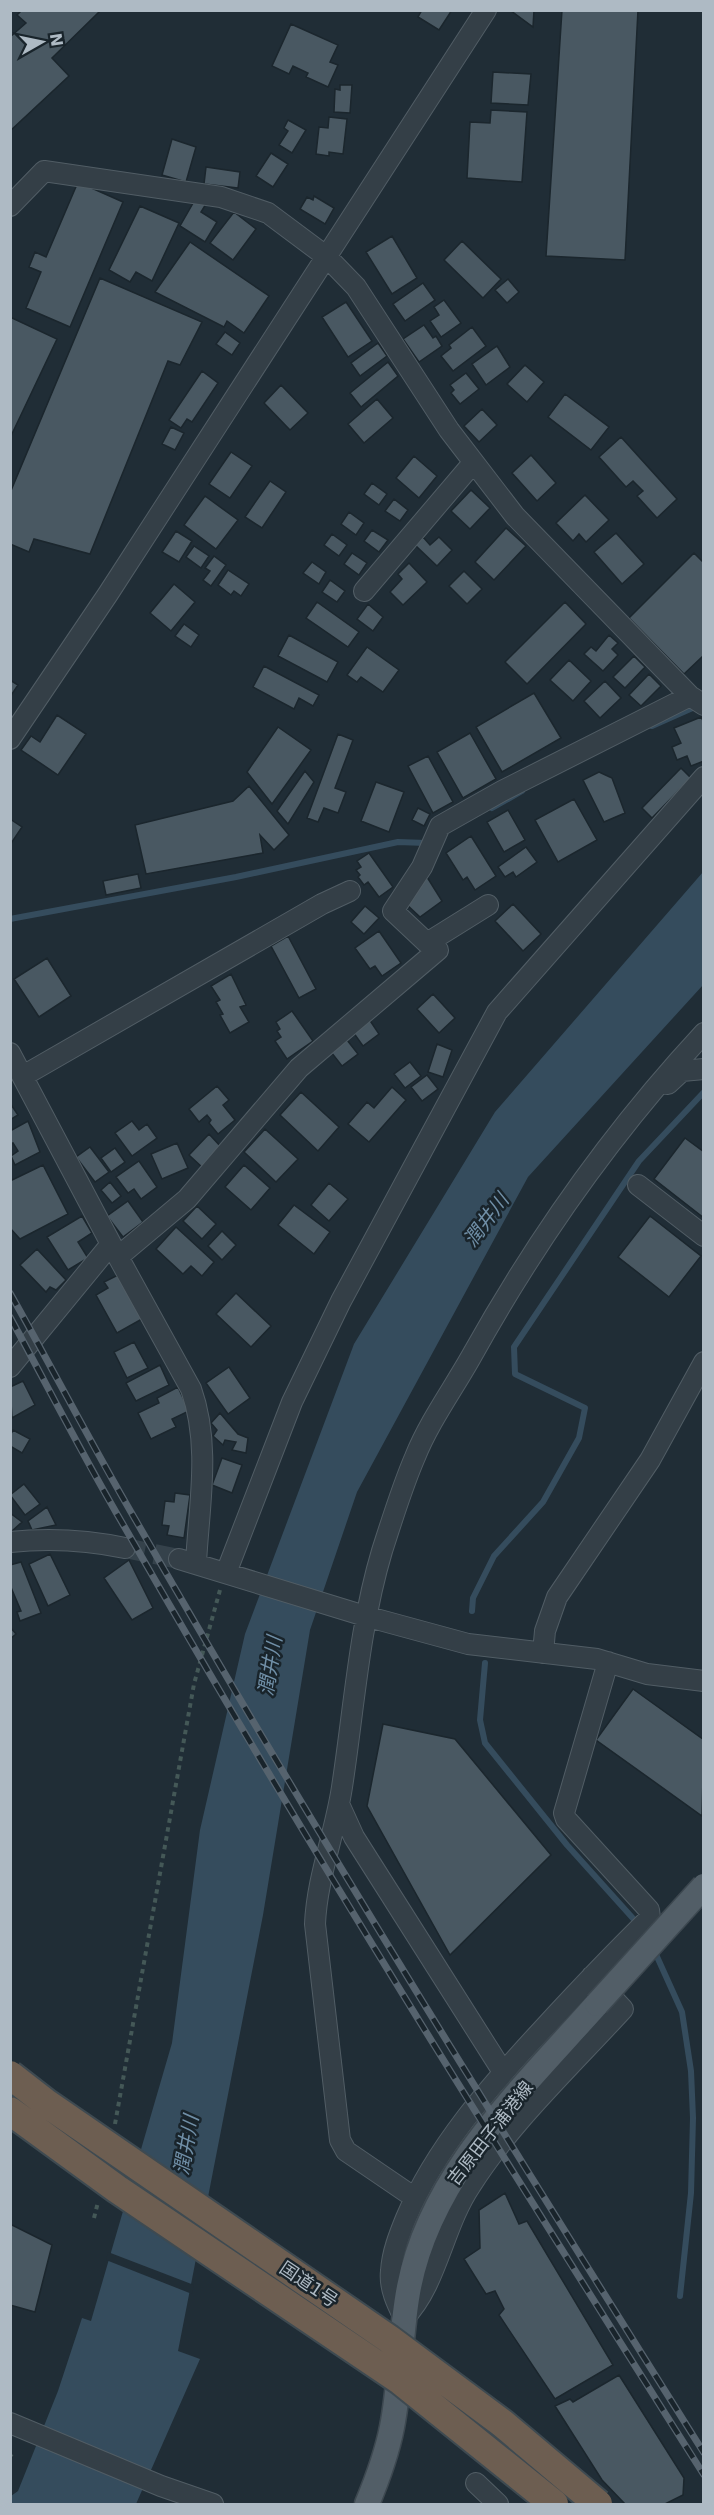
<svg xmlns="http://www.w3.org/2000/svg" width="714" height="2515" viewBox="0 0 714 2515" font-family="'DejaVu Sans','Noto Sans JP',sans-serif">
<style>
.water{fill:#354c5d}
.pier{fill:#202d36}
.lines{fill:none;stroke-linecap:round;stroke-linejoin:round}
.stream{stroke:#354c5d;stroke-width:6}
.building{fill:#495862;stroke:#1b262d;stroke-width:1.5}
.minor-tunnel{stroke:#35424b;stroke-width:20;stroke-dasharray:20 10;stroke-linecap:butt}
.minor-casing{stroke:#515d65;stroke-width:22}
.major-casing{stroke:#3d4850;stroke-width:27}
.path{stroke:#445857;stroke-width:4;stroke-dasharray:4.5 4.5;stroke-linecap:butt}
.minor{stroke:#343f47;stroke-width:20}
.major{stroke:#525e67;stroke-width:24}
.rail-casing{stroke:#56636e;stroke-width:7}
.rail{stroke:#19242b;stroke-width:4.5;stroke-dasharray:14;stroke-linecap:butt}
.major-bridge-casing{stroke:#3d4850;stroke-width:27;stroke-linecap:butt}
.highway-bridge-casing{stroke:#3e4a51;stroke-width:32;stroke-linecap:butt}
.major-bridge{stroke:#525e67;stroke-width:24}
.highway-bridge{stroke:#6d5e51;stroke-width:28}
.labels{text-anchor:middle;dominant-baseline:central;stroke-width:5;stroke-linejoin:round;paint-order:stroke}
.street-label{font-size:18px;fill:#aebac4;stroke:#19242b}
.water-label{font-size:20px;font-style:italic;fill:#708fa7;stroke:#19242b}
</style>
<rect width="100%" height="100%" fill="#202d36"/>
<!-- water -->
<path class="water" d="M703,872V985L528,1177L357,1492L310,1630L263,1915L178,2351L200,2359L136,2504H11V2496L18,2491L58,2391L82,2318L91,2321L172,2043L200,1830L245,1634L354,1344L495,1112Z"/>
<!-- pier -->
<path class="pier" d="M108,2252L194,2285L192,2294L106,2260Z"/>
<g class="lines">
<!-- stream -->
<path class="stream" d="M652,726L697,706
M492,808L522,791
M10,919L236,877L398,842L426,843L430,841
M472,1611L473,1598L494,1556L543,1502L579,1438L585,1408L515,1374L514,1347L639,1161L704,1092
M485,1663L480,1720L485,1743L567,1845L638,1924
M654,1950L682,2012L691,2071L693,2118L691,2193L680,2296"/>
</g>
<!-- building -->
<path class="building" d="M22,10H101L52,58L69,76L10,131V37L26,23L17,15Z
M422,10H452L439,30L418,17Z
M510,10H534L533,27Z
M562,10H638L625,260L546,256Z
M291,24L338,45L330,62L338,65L328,87L306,77L308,73L293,66L289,74L272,66Z
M493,72L531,74L528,105L491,103Z
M340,85H352L350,113L334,112L335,89L340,90Z
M491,110L527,112L522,182L467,178L470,122L490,123Z
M329,117L347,119L343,154L329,152V156L316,154L319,127L328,128Z
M288,120L306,130L292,153L279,145L288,131L284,128Z
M172,139L196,147L186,182L162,175Z
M271,153L288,164L273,187L256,176Z
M206,167L240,172L238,188L204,184Z
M78,182L123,202L70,327L26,308L41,272L29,267L35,252L46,257Z
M314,196L334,208L325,224L300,209L307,197L313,200Z
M196,198L206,204L201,212L217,222L205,242L180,226Z
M140,206L179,223L152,281L136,272L130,282L109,270Z
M234,212L256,229L233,260L210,243Z
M392,236L417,278L392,294L366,252Z
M462,241L501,279L483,298L444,260Z
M190,242L269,296L244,333L227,321L224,327L155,292Z
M100,278L202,322L180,365L168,361L90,554L34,539L29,552L10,544V493Z
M508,279L519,292L507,303L495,290Z
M423,283L435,300L405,321L393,304Z
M444,300L461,323L441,337L430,321L439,315L434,307Z
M346,302L372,341L348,357L322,317Z
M10,317L57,339L10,438Z
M424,325L433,338L436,336L442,346L419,362L403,339Z
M472,327L486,346L453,371L441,356L451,348L449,345Z
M225,332L240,343L232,355L216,344Z
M378,343L387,356L360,376L351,363Z
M497,346L510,367L486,385L472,364Z
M388,362L398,376L361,407L350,393Z
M525,365L544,382L527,402L507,384Z
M202,371L218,383L192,422L187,419L181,428L169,420Z
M466,373L479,389L460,404L451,393L454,390L450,385Z
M281,385L308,413L290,430L264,403Z
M565,394L609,427L591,450L548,417Z
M377,399L393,418L364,443L348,424Z
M482,409L497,425L479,442L464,426Z
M171,427L184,433L175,450L162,444Z
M621,437L677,499L657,518L637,496L643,491L633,481L626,487L599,457Z
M231,452L252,466L230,498L209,484Z
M531,455L556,483L537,501L512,473Z
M414,456L437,476L419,498L396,478Z
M270,481L286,492L262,528L245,517Z
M372,483L387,494L379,505L364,494Z
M471,490L490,508L470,529L451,511Z
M585,495L609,520L586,542L579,534L573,541L556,523Z
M205,496L238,520L216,549L184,525Z
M394,499L408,510L400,521L385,511Z
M349,512L364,523L356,535L341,524Z
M506,528L526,546L494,580L475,562Z
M372,530L388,540L379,552L364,541Z
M176,531L192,541L179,562L162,552Z
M616,533L644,564L622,584L594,552Z
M332,534L347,545L339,556L324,545Z
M423,537L430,545L439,537L452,550L437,566L415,545Z
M194,546L209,556L201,568L186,557Z
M352,553L367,563L359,575L344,564Z
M694,553L704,563V655L684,674L629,618Z
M214,556L226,565L211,586L203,580L210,571L205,568Z
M312,562L326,572L319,584L303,573Z
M409,563L427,582L403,605L390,592L402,579L398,574Z
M228,570L249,584L241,596L234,591L231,595L218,585Z
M464,571L482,589L467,604L449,586Z
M330,580L345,591L337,602L322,592Z
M174,584L195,602L171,631L150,613Z
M317,602L359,632L348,647L306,618Z
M565,602L586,624L527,684L505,662Z
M368,604L383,617L373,631L357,619Z
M184,624L199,635L191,647L175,636Z
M289,635L338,662L327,682L278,656Z
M609,635L618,643L612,649L618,655L603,671L584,654L591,647L596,651Z
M367,647L399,670L383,692L361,677L357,682L347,675Z
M634,656L645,667L625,688L613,677Z
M569,660L591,681L573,701L550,680Z
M264,666L319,695L313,706L299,698L294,709L253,687Z
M649,674L661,686L641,706L629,695Z
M10,680L18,685L10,697Z
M605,681L621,698L600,718L584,701Z
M534,693L561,738L502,772L476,727Z
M57,715L86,734L58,775L21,750L31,736L40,742Z
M701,717L704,722V761L691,766L687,756L677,760L672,747L681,743L674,728Z
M278,727L311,750L272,804L247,772Z
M470,733L496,779L463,798L437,752Z
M338,734L353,740L335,788L346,792L338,813L324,808L318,822L307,818Z
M428,756L453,802L433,813L408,766Z
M681,768L691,778L652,818L642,808Z
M305,771L314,782L288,824L277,811Z
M599,772L612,778L625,813L604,822L583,780Z
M376,782L404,792L389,832L361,821Z
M249,786L289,835L274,850L260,835L263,853L146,874L135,825L233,801Z
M574,799L597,840L558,862L535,820Z
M418,808L430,814L424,826L412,820Z
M508,810L525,840L504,852L487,822Z
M10,819L22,827L10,845Z
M471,836L496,876L475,890L467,877L463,880L446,853Z
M526,847L537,862L516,877L513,872L505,877L498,867Z
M369,853L393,887L379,897L368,882L364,885L358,877L360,875L356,870L361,867L357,861Z
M138,874L141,888L106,895L103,881Z
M427,877L442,901L420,917L404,902Z
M513,904L541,934L523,951L495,921Z
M365,906L379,918L364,934L351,922Z
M379,931L401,963L382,976L375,966L370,969L355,948Z
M288,936L316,989L299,998L271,946Z
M47,958L71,996L39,1017L14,979Z
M231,974L246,1005L240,1007L249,1022L230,1033L220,1015L223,1014L216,1002L220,1000L211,986Z
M433,994L455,1018L439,1033L417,1009Z
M292,1011L313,1041L287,1059L275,1041L281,1037L277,1031L280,1029L276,1022Z
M369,1019L379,1034L363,1046L353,1032Z
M347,1040L358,1054L342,1066L331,1052Z
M437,1044L452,1050L443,1077L428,1072Z
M410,1062L421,1076L405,1088L394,1074Z
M427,1075L438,1089L422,1101L411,1087Z
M217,1086L229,1100L223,1105L235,1120L218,1134L209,1123L211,1120L207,1115L199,1122L189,1109Z
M392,1087L406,1100L369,1142L348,1124L367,1102L374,1108Z
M301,1092L339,1127L318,1151L280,1115Z
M10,1103L18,1115L10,1120Z
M28,1121L40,1152L15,1165L11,1156L18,1151L13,1143L10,1144V1131Z
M132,1121L139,1130L147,1124L157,1138L132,1156L115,1133Z
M265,1129L298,1159L276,1182L244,1152Z
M209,1134L222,1148L203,1168L189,1155Z
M685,1138L704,1152V1218L654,1179Z
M177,1143L188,1168L162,1179L151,1154Z
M90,1147L109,1172L95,1182L76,1157Z
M115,1148L125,1162L111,1172L101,1158Z
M139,1161L157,1187L141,1199L134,1189L128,1193L116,1177Z
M43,1165L68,1214L20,1239L10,1228V1181Z
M244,1165L270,1188L251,1210L225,1187Z
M110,1182L121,1196L112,1203L101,1190Z
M329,1183L348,1199L329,1221L311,1205Z
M128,1201L143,1222L123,1237L107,1216Z
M294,1205L330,1232L314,1254L278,1225Z
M197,1206L216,1224L202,1239L183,1221Z
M82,1216L92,1233L78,1242L88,1258L68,1270L47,1237Z
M650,1216L701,1256L669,1297L618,1257Z
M176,1227L214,1262L202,1276L191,1266L183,1274L156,1249Z
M222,1231L236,1245L222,1260L208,1246Z
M37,1249L66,1280L56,1290L50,1287L46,1292L20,1265Z
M118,1275L142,1319L117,1333L96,1295L108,1288L104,1282Z
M236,1293L271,1326L251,1347L216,1314Z
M134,1342L148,1368L127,1378L114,1352Z
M160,1365L169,1385L136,1401L126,1383Z
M229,1367L250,1398L228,1414L206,1383Z
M23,1381L35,1405L12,1418L10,1387Z
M178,1387L189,1411L172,1419L176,1427L151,1439L138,1413L159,1403L157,1398Z
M220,1413L238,1434L248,1438L246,1453L232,1450L236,1442L225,1440L223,1445L213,1436L217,1430L211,1423Z
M13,1430L30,1439L22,1453L10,1446V1436Z
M222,1458L242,1465L232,1493L212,1485Z
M24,1484L40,1504L25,1515L10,1495Z
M175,1493L190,1495L184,1538L167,1535L169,1526L162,1525L165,1501L174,1502Z
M47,1507L56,1525L32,1530L28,1521Z
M10,1513L22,1522L12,1531L10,1530Z
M50,1554L70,1595L48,1606L29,1564Z
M129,1560L153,1608L132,1620L104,1578Z
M21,1562L41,1613L20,1621L17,1612L21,1611L10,1585V1565Z
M10,1627L16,1634L10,1639Z
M633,1689L704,1740L702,1816L596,1740Z
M383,1724L455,1739L551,1855L450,1955L367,1806Z
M505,2193L519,2224L527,2221L613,2365L555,2399L499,2315L504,2309L495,2291L486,2294L464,2259L480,2248L479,2210Z
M10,2224L52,2245L35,2312L10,2305Z
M619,2375L684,2478L683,2495L665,2504H625L602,2480L555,2406L570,2399L573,2402Z"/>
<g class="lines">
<!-- minor-tunnel -->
<path class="minor-tunnel" d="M125,1548L179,1559"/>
<!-- minor casing -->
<g class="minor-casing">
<path id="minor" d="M10,206L44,171L221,197L268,213L327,257L356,287L449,430L515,516L690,696L704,705
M364,591L473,463
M10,739L108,594L486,10
M427,943L393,911L422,867L440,826L502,791L690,696
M10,1053L111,1244L191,1389C211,1445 199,1505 196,1563
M23,1076L322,904L350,891
M668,1084L682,1071L704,1069
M638,1185L704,1236
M119,1256L187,1199L299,1068L438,950L427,943L488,905
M10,1367L111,1244
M10,1542C49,1538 87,1540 125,1548
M179,1559L365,1616L468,1644L597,1659L647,1674L704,1681
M226,1573L292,1402L341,1301L497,1012L704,777
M543,1653L545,1631L557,1597L650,1460L704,1362
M339,1804L354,1837L503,2072
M592,1976L623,2009C573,2064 511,2122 471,2185C443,2226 437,2285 404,2318C397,2304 389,2288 391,2271C392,2253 399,2235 406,2218C436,2147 490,2086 542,2030C577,1992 613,1954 650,1918L649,1910L566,1819L564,1813L608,1662
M415,2198L346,2151L340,2140L315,1924C317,1877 335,1834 342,1787C354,1709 359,1628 382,1551C392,1520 402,1487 415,1457C429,1422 453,1389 471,1357C536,1240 613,1131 704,1033
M10,2423L161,2486L213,2504
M476,2483L498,2504"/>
</g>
<!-- major casing -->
<g class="major-casing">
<path id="major" d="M367,2504C377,2480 387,2453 392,2427C401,2381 400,2333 409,2287C431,2173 523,2088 597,2004"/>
</g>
<!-- path -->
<path class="path" d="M115,2124L194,1684L220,1590
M94,2218L98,2202
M10,2456L12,2454"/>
<!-- minor -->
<use href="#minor" class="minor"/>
<!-- major -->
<use href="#major" class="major"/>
<!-- rail casing -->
<g class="rail-casing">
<path id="rail" d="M10,1293C52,1368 92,1445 135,1519C316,1835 510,2144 704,2453
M10,1317C48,1387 84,1458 124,1526C308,1848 506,2162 704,2475"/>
</g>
<!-- rail -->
<use href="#rail" class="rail"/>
<!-- major-bridge casing -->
<g class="major-bridge-casing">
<path id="major-bridge" d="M597,2004L704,1886"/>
</g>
<!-- highway-bridge casing -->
<g class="highway-bridge-casing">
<path id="highway-bridge" d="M10,2075L46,2103L389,2339L502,2423L598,2504
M10,2111L117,2189L401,2381L554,2504"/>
</g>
<!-- major-bridge -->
<use href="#major-bridge" class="major-bridge"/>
<!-- highway-bridge -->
<use href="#highway-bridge" class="highway-bridge"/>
</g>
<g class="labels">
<!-- street labels -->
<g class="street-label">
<text transform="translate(490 2133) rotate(-52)">吉原田子浦港線</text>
<text transform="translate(309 2284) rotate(34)">国道1号</text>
</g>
<!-- water labels -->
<g class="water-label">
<text transform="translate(486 1220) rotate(-53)">潤井川</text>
<text transform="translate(270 1666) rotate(-81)">潤井川</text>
<text transform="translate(186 2145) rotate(-80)">潤井川</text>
</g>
</g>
<!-- border -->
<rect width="714" height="2515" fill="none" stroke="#aebac4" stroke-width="24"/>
<!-- north arrow -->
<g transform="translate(42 42) rotate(81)" stroke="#19242b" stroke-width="4.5" paint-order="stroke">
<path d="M0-4.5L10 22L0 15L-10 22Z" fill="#aebac4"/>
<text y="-9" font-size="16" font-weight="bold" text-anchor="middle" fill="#aebac4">N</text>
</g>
</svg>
